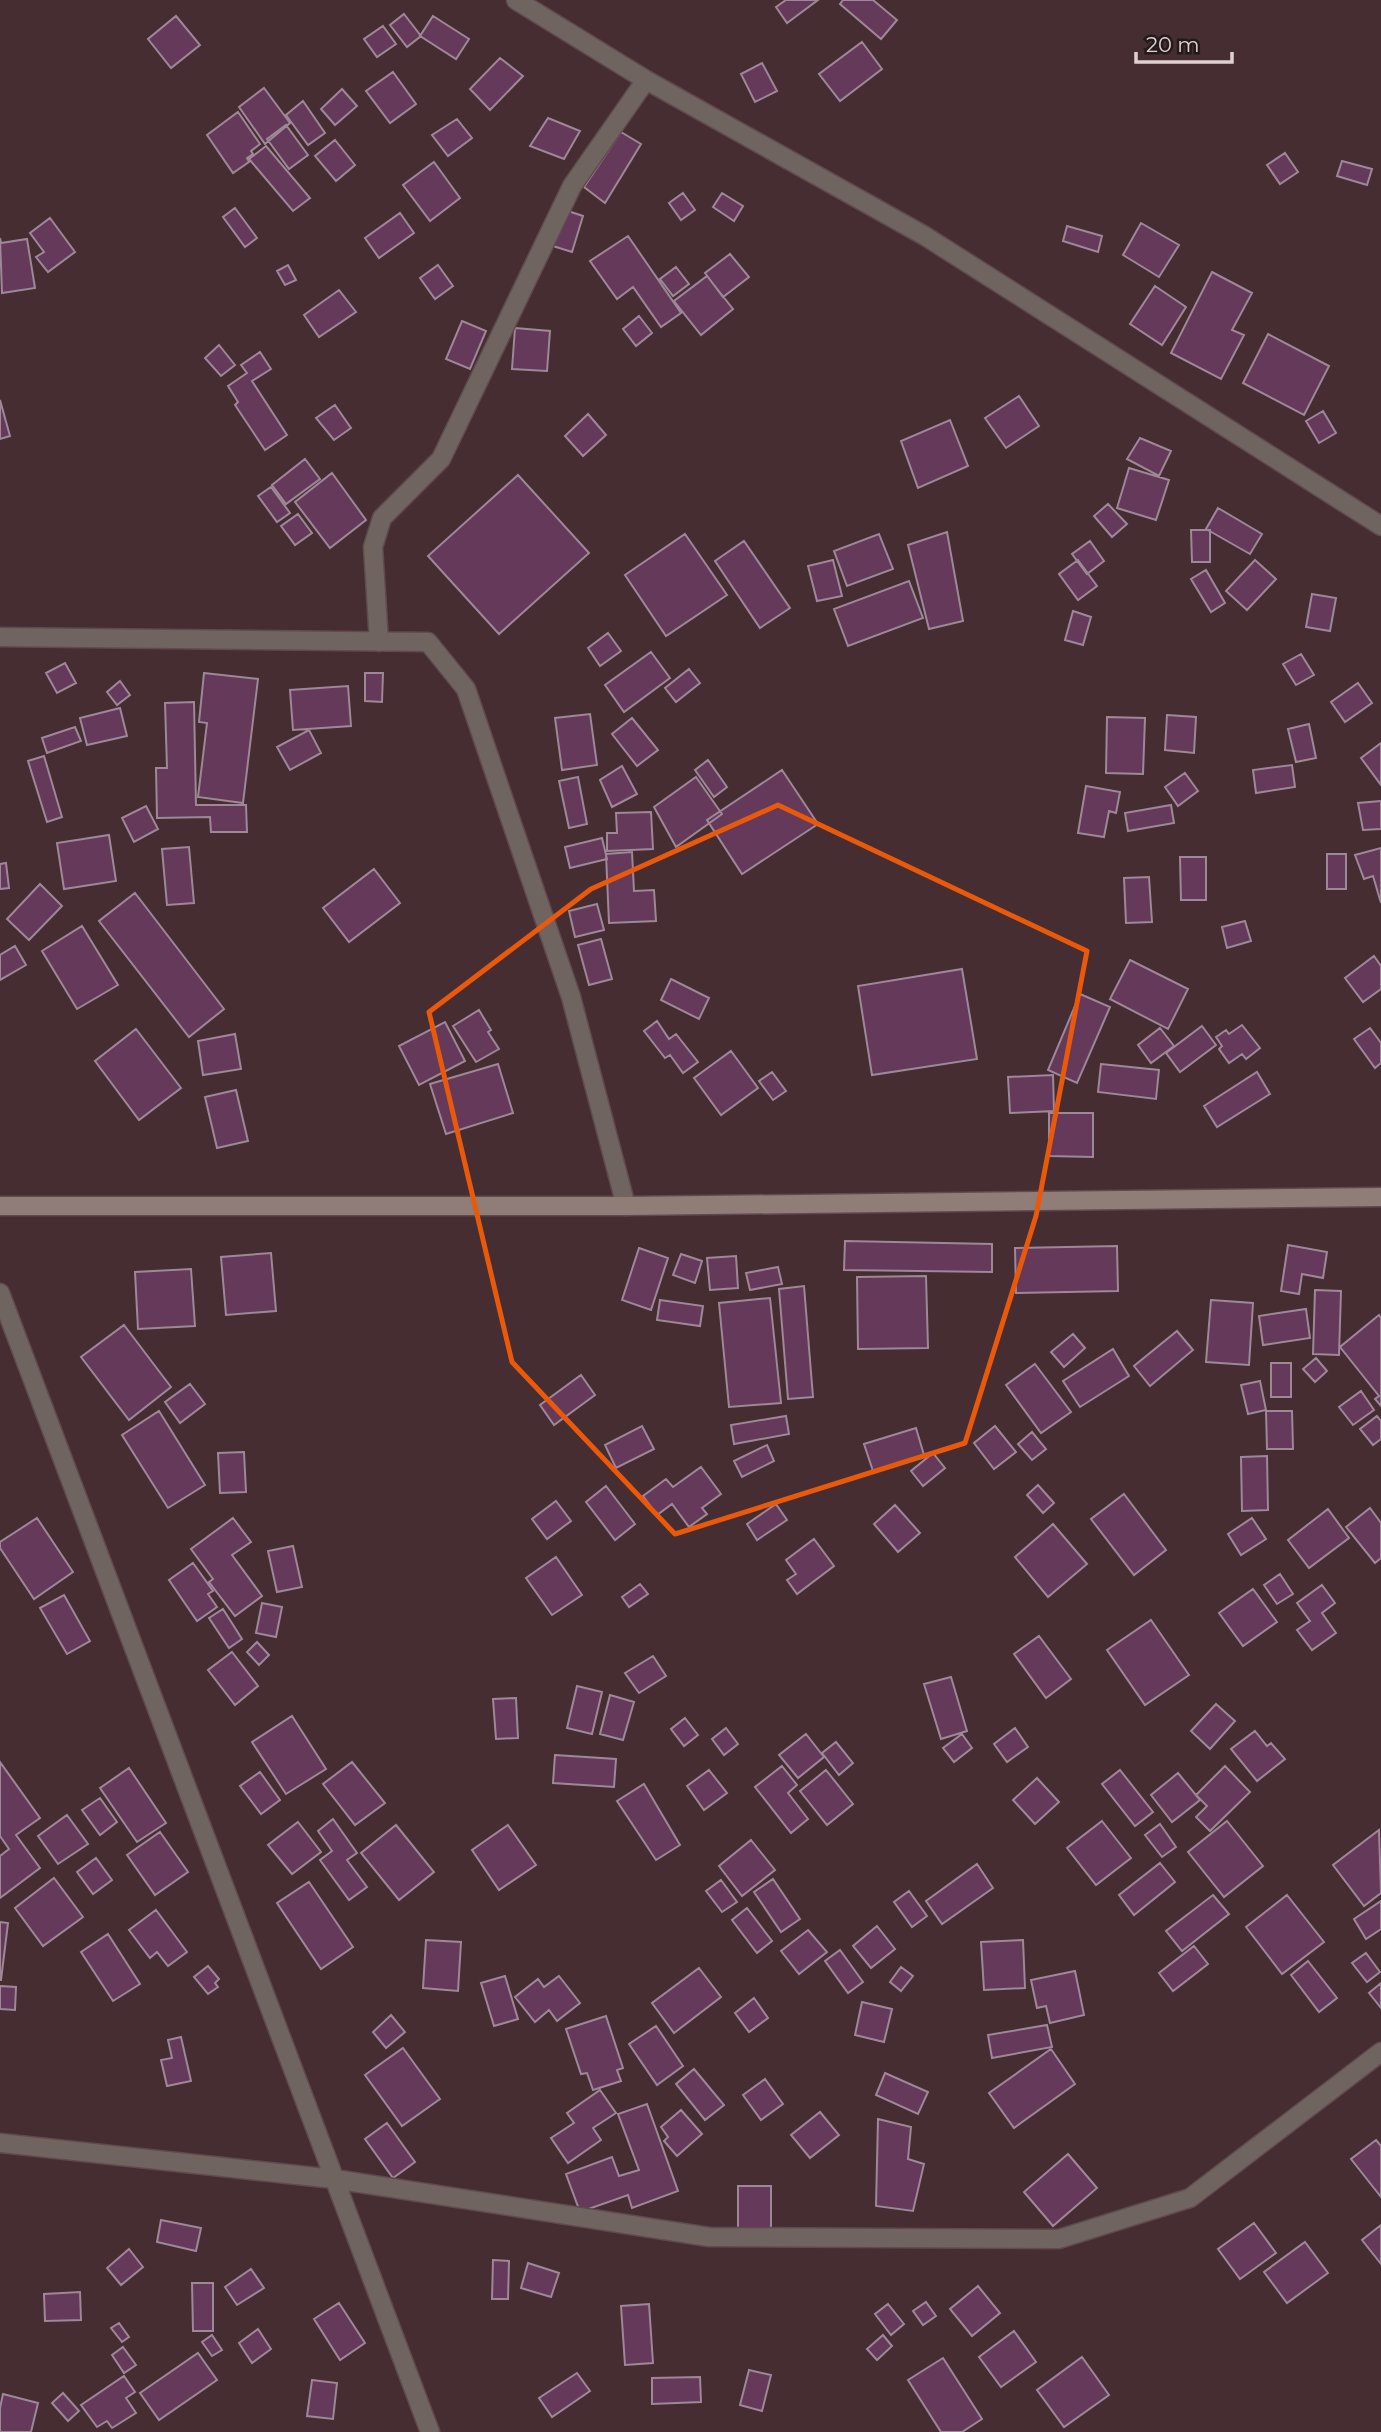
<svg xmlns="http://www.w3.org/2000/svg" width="1381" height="2432" viewBox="0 0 1381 2432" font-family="Montserrat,sans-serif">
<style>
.building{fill:#643959;stroke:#9e8797;stroke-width:2}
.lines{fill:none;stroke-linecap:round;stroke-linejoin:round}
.minor-casing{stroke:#614a4f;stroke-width:21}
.secondary-casing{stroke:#614a4f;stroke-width:21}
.minor{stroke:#6f6460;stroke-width:18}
.secondary{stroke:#907d78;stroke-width:18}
.marked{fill:none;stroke:#e8590c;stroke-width:5;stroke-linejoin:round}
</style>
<rect width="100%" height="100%" fill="#452d32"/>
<!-- building -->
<path class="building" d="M786,0H818L787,23L776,7Z
M843,0H873L897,20L881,39L840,4Z
M404,14L421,36L407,47L390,25Z
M176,16L200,45L171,68L148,39Z
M433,16L469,39L456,59L420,36Z
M383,26L396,44L377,57L364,39Z
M862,42L882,69L840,101L819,74Z
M500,58L523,76L490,110L470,89Z
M762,63L777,91L755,102L741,74Z
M393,72L416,104L390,123L366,91Z
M264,88L290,123L265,144L239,107Z
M342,89L357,106L335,125L321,109Z
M303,101L325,133L308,145L286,115Z
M238,112L260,144L251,151L253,154L247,158L249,162L233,173L207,135Z
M548,118L580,131L564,159L530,146Z
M457,119L472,138L448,156L432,135Z
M286,125L308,155L289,169L267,139Z
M621,132L641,144L605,203L584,187Z
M335,140L355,165L336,181L315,156Z
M266,146L310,198L293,211L249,159Z
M1285,153L1298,172L1280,184L1267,165Z
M1342,161L1372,169L1367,185L1337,176Z
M434,162L460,198L430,221L403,185Z
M683,193L695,210L681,220L669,203Z
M722,193L743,206L734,221L713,207Z
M235,208L257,238L245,247L223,217Z
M565,210L583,216L572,252L553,246Z
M400,213L414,233L379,258L365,238Z
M50,218L75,252L48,272L36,257L44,252L30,233Z
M1141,223L1179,245L1159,277L1123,255Z
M1067,226L1102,236L1098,252L1063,241Z
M628,236L681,313L661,327L633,287L617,299L590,261Z
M0,238L1,243L27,239L35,288L2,293Z
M730,254L749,277L723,297L705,273Z
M288,265L296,280L285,285L277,271Z
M438,265L453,286L435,299L420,278Z
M676,267L689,284L673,296L660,279Z
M1212,272L1252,293L1232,330L1244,335L1221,379L1171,353Z
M707,276L733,309L701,335L674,301Z
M1155,286L1186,307L1162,345L1130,324Z
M339,290L356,312L319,337L304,315Z
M639,316L652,333L636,346L623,329Z
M462,321L486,331L470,369L446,359Z
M515,328L550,331L547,371L512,369Z
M1268,334L1329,366L1304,415L1243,383Z
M219,345L235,365L221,376L205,358Z
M260,352L271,369L252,381L287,435L265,450L235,405L238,402L228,386L247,373L241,365Z
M1019,396L1039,426L1006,448L985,418Z
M0,400L10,436L0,439Z
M335,405L351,428L334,440L316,418Z
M1323,411L1336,433L1319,443L1306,421Z
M588,414L606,435L583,456L565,436Z
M950,420L968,466L918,488L901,441Z
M1140,438L1171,451L1159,476L1127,459Z
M305,459L320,479L286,504L272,485Z
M1129,468L1169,480L1156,520L1117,508Z
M332,473L366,520L330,548L295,502Z
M518,475L589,553L499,634L428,556Z
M271,487L290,513L277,522L258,496Z
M1108,504L1127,524L1112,537L1094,516Z
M1218,508L1262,534L1250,554L1206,529Z
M298,514L312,533L295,545L281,526Z
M1191,530H1210V562H1192Z
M947,532L963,621L929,629L908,545Z
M685,534L727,595L666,636L625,575Z
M879,534L893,569L847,586L834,551Z
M744,541L790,608L760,628L715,561Z
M1090,541L1104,561L1087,574L1072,554Z
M833,560L842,596L817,601L808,566Z
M1078,560L1097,586L1078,600L1059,574Z
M1255,560L1276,579L1247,610L1226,591Z
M1206,570L1225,603L1211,612L1191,579Z
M909,581L923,618L848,646L834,609Z
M1312,594L1336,598L1330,631L1306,627Z
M1073,611L1091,617L1083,645L1065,640Z
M608,633L621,651L600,666L588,648Z
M651,652L670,678L624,712L605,685Z
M1301,654L1314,675L1296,685L1283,664Z
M65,663L76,683L57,693L46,673Z
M689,669L700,683L676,702L665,688Z
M204,673L258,679L243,803L198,797L207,723L199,722Z
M365,673H383L382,702L365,701Z
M120,681L130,695L117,705L107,692Z
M1358,683L1372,703L1345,722L1331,702Z
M348,686L351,726L293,730L290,690Z
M194,702L196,805H246L247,832H211L210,817L157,818L156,768H167L165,703Z
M120,708L127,736L87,745L80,718Z
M590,714L597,765L562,770L555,718Z
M1167,715L1196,717L1194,753L1165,750Z
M1107,717L1145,718L1143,774L1106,773Z
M632,718L658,750L637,766L612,734Z
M1309,724L1316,758L1296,762L1288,729Z
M75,727L81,741L47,753L42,738Z
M309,730L321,753L290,770L277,747Z
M1381,743V785L1361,758Z
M44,756L62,817L47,822L28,761Z
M708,760L727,787L714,797L695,770Z
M1292,765L1295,787L1256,793L1253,770Z
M622,766L637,794L612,807L600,780Z
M782,770L818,824L742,874L707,820Z
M1185,773L1198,791L1178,806L1165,787Z
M578,777L587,824L569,828L559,781Z
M696,777L722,814L676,847L654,807Z
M1086,786L1120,792L1116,813L1109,811L1104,837L1078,833Z
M1381,801V829L1363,830L1358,803Z
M1171,805L1174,823L1128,831L1125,813Z
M146,806L158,829L134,842L122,818Z
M651,812L653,849L607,851V833H617L616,813Z
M109,835L116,881L64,889L57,843Z
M602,838L607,859L570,868L565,847Z
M189,847L194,903L167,905L162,849Z
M1381,848V903L1373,876L1364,879L1355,855Z
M632,852L634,891L654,890L656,921L609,923L606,854Z
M1327,854H1346V889H1327Z
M1180,857H1206V900H1181Z
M6,863L9,888L0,889V864Z
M374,869L400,903L349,942L323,908Z
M1149,877L1152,922L1126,923L1124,878Z
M40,884L62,906L29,940L7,919Z
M135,893L224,1009L189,1037L99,921Z
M597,904L604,930L575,937L569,911Z
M1245,921L1251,941L1227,948L1222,927Z
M82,926L118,985L77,1009L42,951Z
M601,939L612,979L589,985L578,945Z
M15,946L26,965L0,980V955Z
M1374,956L1381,966V989L1363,1002L1345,978Z
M1130,960L1188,989L1168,1029L1110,999Z
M962,969L977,1059L872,1075L858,986Z
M671,979L709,998L699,1019L661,1000Z
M1080,994L1110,1007L1077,1083L1048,1070Z
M479,1010L491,1030L488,1032L499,1049L476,1062L453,1026Z
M657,1021L669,1039L676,1034L698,1062L683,1073L670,1055L665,1058L644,1031Z
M445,1022L465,1061L419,1085L399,1046Z
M1242,1025L1260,1048L1246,1059L1242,1054L1229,1063L1219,1049L1222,1046L1216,1037L1226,1030L1229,1034Z
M1202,1026L1216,1045L1180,1072L1166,1053Z
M1160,1028L1174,1046L1151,1063L1138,1045Z
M1370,1028L1381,1043V1063L1375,1068L1354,1039Z
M136,1029L181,1088L139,1120L95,1061Z
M235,1034L241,1069L203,1075L198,1041Z
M731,1051L758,1088L721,1115L694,1078Z
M498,1064L513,1113L446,1134L430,1084Z
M1101,1064L1159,1070L1156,1099L1098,1092Z
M772,1072L786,1091L773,1100L759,1081Z
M1257,1072L1270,1094L1217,1127L1204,1106Z
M1053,1075L1054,1111L1010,1113L1008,1077Z
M236,1090L248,1141L217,1148L205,1097Z
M1049,1113H1093V1157L1049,1156Z
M845,1241L992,1244V1272L844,1270Z
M1288,1245L1327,1252L1323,1278L1302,1274L1299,1294L1281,1291Z
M1117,1246L1118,1291L1016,1293L1015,1248Z
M639,1248L668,1258L651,1310L622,1300Z
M271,1253L276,1311L226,1315L221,1257Z
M681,1254L702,1261L695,1283L673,1275Z
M736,1256L738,1288L710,1290L707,1258Z
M778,1267L782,1284L750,1290L746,1273Z
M191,1269L195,1326L138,1329L135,1272Z
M926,1276L928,1348L858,1349L857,1277Z
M804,1286L813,1397L788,1399L779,1289Z
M1315,1290L1341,1291L1339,1355L1313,1354Z
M770,1298L781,1403L729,1407L719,1303Z
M660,1300L703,1306L700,1326L657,1320Z
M1211,1300L1253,1303L1249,1365L1206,1362Z
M1306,1309L1310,1338L1263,1345L1259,1316Z
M1379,1315L1381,1318V1406L1375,1399L1379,1396L1340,1347Z
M124,1325L171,1387L129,1420L81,1357Z
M1177,1331L1193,1350L1150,1386L1134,1366Z
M1073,1334L1085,1348L1064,1367L1051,1352Z
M1113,1349L1129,1376L1080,1407L1063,1381Z
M1316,1358L1327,1371L1315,1382L1303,1369Z
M1271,1363H1291V1397H1271Z
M1035,1364L1071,1412L1041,1433L1006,1385Z
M581,1375L595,1395L554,1425L540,1405Z
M1260,1381L1266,1410L1248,1414L1241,1385Z
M190,1384L205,1404L180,1423L165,1402Z
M1361,1391L1374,1410L1353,1425L1339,1407Z
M159,1411L205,1485L168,1508L122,1435Z
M1266,1411H1292L1293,1449H1267Z
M786,1416L789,1434L734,1444L731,1425Z
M1377,1416L1381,1421V1439L1373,1445L1360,1429Z
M642,1426L654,1449L616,1468L605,1445Z
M995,1426L1016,1452L994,1469L974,1443Z
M916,1428L924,1455L873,1471L864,1444Z
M1032,1432L1046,1449L1032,1460L1018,1444Z
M767,1445L774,1461L742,1477L734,1461Z
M244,1452L246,1492L220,1493L218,1453Z
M933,1453L945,1468L923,1486L911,1471Z
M1267,1456L1268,1510L1242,1511L1241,1457Z
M701,1467L721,1494L702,1508L707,1514L689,1527L672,1504L657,1515L643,1496L666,1479L673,1487Z
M1038,1485L1054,1503L1043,1513L1027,1495Z
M606,1486L635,1524L615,1540L586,1502Z
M1124,1494L1166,1550L1134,1575L1091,1519Z
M556,1501L571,1521L547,1539L532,1519Z
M776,1504L787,1520L757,1540L747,1524Z
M895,1505L920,1533L898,1552L874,1524Z
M1370,1508L1381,1523V1558L1375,1563L1346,1527Z
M1328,1509L1349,1538L1309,1568L1288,1540Z
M37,1518L73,1572L34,1599L0,1548V1542Z
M233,1518L251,1542L232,1555L262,1596L235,1616L209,1582L213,1579L191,1549Z
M1252,1518L1266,1539L1241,1555L1228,1534Z
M1053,1524L1087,1564L1048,1597L1015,1557Z
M814,1539L834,1566L797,1594L787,1580L796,1574L786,1560Z
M293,1546L302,1587L277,1592L268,1551Z
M556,1557L582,1595L552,1615L526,1578Z
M193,1563L213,1591L208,1594L217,1607L197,1621L169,1580Z
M1280,1574L1293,1594L1277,1604L1264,1585Z
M640,1584L648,1594L629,1607L622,1597Z
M1322,1585L1335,1603L1322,1613L1336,1633L1312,1650L1297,1630L1310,1621L1297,1603Z
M1253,1589L1277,1622L1243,1646L1219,1613Z
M64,1595L90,1641L67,1654L40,1608Z
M262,1603L282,1607L276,1637L256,1633Z
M223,1609L242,1639L229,1648L209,1618Z
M1151,1620L1189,1675L1145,1705L1107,1650Z
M1039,1636L1071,1679L1046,1698L1014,1654Z
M257,1642L269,1655L259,1665L247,1652Z
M232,1652L258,1686L235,1705L208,1670Z
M653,1656L666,1676L639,1693L625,1673Z
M951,1677L967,1731L941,1739L924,1684Z
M577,1686L602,1692L592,1734L567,1728Z
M610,1695L634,1702L623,1740L600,1734Z
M516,1698L518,1738L496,1739L493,1699Z
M1216,1704L1235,1721L1210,1749L1191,1731Z
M292,1716L326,1769L286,1794L252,1742Z
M685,1718L698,1735L684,1746L671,1729Z
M726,1728L738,1744L724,1755L712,1739Z
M1015,1728L1028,1747L1007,1762L994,1744Z
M1255,1731L1267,1746L1271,1743L1285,1759L1257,1781L1231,1749Z
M806,1734L824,1757L798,1778L779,1755Z
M962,1734L972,1748L954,1762L943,1748Z
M836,1742L853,1763L839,1775L822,1753Z
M555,1755L616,1759L614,1787L553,1783Z
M0,1762L40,1818L16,1835L40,1868L0,1898V1856L9,1849L0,1836Z
M352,1762L385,1803L355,1825L323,1784Z
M782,1766L797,1785L788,1793L808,1819L791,1833L755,1787Z
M1225,1766L1250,1792L1210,1831L1196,1817L1207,1806L1196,1795Z
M129,1768L166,1823L137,1842L100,1788Z
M709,1770L727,1793L704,1810L687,1786Z
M826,1770L853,1804L827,1825L800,1791Z
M1120,1770L1153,1812L1135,1826L1102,1784Z
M260,1772L280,1800L261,1814L240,1786Z
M1178,1773L1200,1800L1172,1822L1151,1795Z
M1037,1778L1059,1802L1035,1824L1013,1800Z
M644,1784L680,1845L656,1860L617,1801Z
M100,1798L117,1822L100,1835L82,1810Z
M67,1815L88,1844L58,1864L38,1836Z
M333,1819L357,1853L347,1860L367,1887L349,1900L320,1860L332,1851L318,1831Z
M1102,1821L1131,1858L1096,1885L1067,1848Z
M1227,1821L1263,1866L1224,1897L1188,1852Z
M298,1822L321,1852L292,1874L268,1845Z
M1160,1824L1176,1847L1162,1857L1145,1835Z
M396,1825L434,1872L399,1900L361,1853Z
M508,1825L536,1865L499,1890L472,1850Z
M1379,1830L1381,1893L1364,1906L1333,1865Z
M160,1832L188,1872L155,1895L127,1855Z
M751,1840L775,1870L742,1896L719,1866Z
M96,1858L112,1880L93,1894L77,1872Z
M1160,1863L1175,1882L1134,1915L1119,1895Z
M977,1864L993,1888L942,1924L926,1901Z
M54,1878L83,1917L43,1946L15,1908Z
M773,1879L800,1919L781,1932L754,1892Z
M721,1880L737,1902L722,1912L706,1891Z
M309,1882L353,1947L321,1969L277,1903Z
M909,1891L927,1916L912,1927L894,1902Z
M1213,1895L1229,1914L1182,1951L1166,1931Z
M1287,1895L1324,1942L1282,1974L1246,1927Z
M1381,1901V1929L1366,1939L1354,1919Z
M747,1908L772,1941L757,1953L732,1920Z
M156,1910L187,1952L168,1966L157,1952L150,1958L129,1930Z
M0,1922L8,1923L1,1980H0Z
M877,1926L895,1949L871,1968L853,1946Z
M808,1930L827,1952L799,1974L781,1951Z
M108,1934L140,1984L113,2001L81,1952Z
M426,1940L461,1942L458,1991L423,1988Z
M1023,1940L1025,1988L984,1990L981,1942Z
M1194,1946L1208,1964L1173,1991L1159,1973Z
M840,1950L863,1982L848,1993L825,1961Z
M1366,1953L1380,1972L1367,1982L1352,1963Z
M1308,1961L1337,1998L1319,2012L1291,1975Z
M208,1966L219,1979L215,1983L218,1987L208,1994L194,1977Z
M901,1967L913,1976L901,1991L890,1982Z
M699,1968L721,1997L674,2033L652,2003Z
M1075,1971L1084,2015L1050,2023L1046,2006L1037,2008L1031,1980Z
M505,1976L518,2019L494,2026L481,1983Z
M559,1976L580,2003L557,2021L549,2010L535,2022L515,1997L538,1979L544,1987Z
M1381,1983V2008L1369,1993Z
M0,1986L16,1987L15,2010L0,2009Z
M754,1998L768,2018L749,2032L735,2013Z
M862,2002L892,2009L884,2042L855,2035Z
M391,2015L405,2032L386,2048L373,2032Z
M606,2016L623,2068L617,2070L621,2081L593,2090L587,2073L581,2074L566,2029Z
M1047,2025L1052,2047L992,2058L988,2035Z
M656,2026L683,2066L657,2085L629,2044Z
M181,2037L191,2081L167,2086L161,2060L172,2058L168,2040Z
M403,2048L440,2099L402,2126L365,2075Z
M1051,2049L1075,2084L1014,2128L989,2093Z
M694,2069L724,2105L705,2120L676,2084Z
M885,2073L928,2092L918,2114L876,2095Z
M765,2079L783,2104L761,2120L743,2095Z
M600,2090L616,2113L593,2128L601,2140L568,2163L551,2138L574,2123L567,2113Z
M647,2104L678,2191L632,2208L628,2195L580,2212L566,2174L612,2157L619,2176L639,2170L618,2114Z
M681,2110L702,2134L677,2156L664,2141L668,2137L661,2127Z
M820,2112L839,2135L810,2158L791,2135Z
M878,2119L911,2127L908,2159L924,2164L913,2211L876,2206Z
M387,2123L415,2162L393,2178L365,2139Z
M1376,2140L1381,2146V2197L1351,2159Z
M1068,2154L1097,2188L1053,2226L1024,2192Z
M738,2186H771V2235H738Z
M161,2220L201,2228L196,2251L157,2242Z
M1254,2223L1276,2253L1240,2279L1218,2249Z
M1381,2225V2264L1362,2240Z
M1305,2242L1328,2273L1287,2303L1264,2272Z
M129,2249L143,2267L121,2285L107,2268Z
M493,2260L509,2261L508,2299H492Z
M528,2263L559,2273L551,2297L521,2288Z
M251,2269L264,2288L237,2305L225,2287Z
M192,2283H213V2331H193Z
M978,2286L1000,2313L972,2336L950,2309Z
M80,2292L81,2320L45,2321L44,2294Z
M926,2302L936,2316L923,2325L913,2311Z
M339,2303L365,2343L340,2360L314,2319Z
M649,2304L653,2363L625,2365L621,2306Z
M888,2304L904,2324L891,2335L875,2314Z
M119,2323L129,2337L122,2342L111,2328Z
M258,2329L271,2349L252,2363L239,2343Z
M1014,2331L1036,2362L1001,2387L979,2357Z
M212,2335L222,2350L212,2356L202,2342Z
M883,2335L892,2346L877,2360L867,2349Z
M123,2347L136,2365L124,2373L112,2355Z
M198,2353L217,2380L159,2420L140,2393Z
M1082,2357L1109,2395L1064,2427L1037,2390Z
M943,2358L982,2419L962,2432H941L908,2380Z
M749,2370L771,2375L762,2411L740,2405Z
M577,2373L590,2391L552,2417L539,2398Z
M124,2376L135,2392L126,2398L136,2413L112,2428L107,2421L97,2427L81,2405Z
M700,2377L701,2402L652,2404V2378Z
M312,2380L337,2383L333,2419L307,2416Z
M63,2393L79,2411L68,2421L52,2403Z
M3,2394L38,2403L31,2432H0V2408Z"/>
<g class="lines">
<!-- minor casing -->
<g class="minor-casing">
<path id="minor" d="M516,0L646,80L925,236L1381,526
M0,637L428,642L466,689L571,997L626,1206
M379,642L373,547L382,518L441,459L572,186L646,80
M0,1293L430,2432
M0,2143L334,2179L709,2237L1059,2239L1190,2198L1381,2052"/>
</g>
<!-- secondary casing -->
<g class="secondary-casing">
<path id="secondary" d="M0,1206H626L1381,1197"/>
</g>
<!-- minor -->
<use href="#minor" class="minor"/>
<!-- secondary -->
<use href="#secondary" class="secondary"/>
</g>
<!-- marked area -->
<path class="marked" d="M778,805L1087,951L1036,1216L965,1443L675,1534L512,1362L429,1012L591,889Z"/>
<!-- scale -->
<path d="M1136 52v10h96v-10" fill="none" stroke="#e0d0d2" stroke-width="3.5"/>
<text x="1146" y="52" font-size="21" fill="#e0d0d2" stroke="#24191b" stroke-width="5" paint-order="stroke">20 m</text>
</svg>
